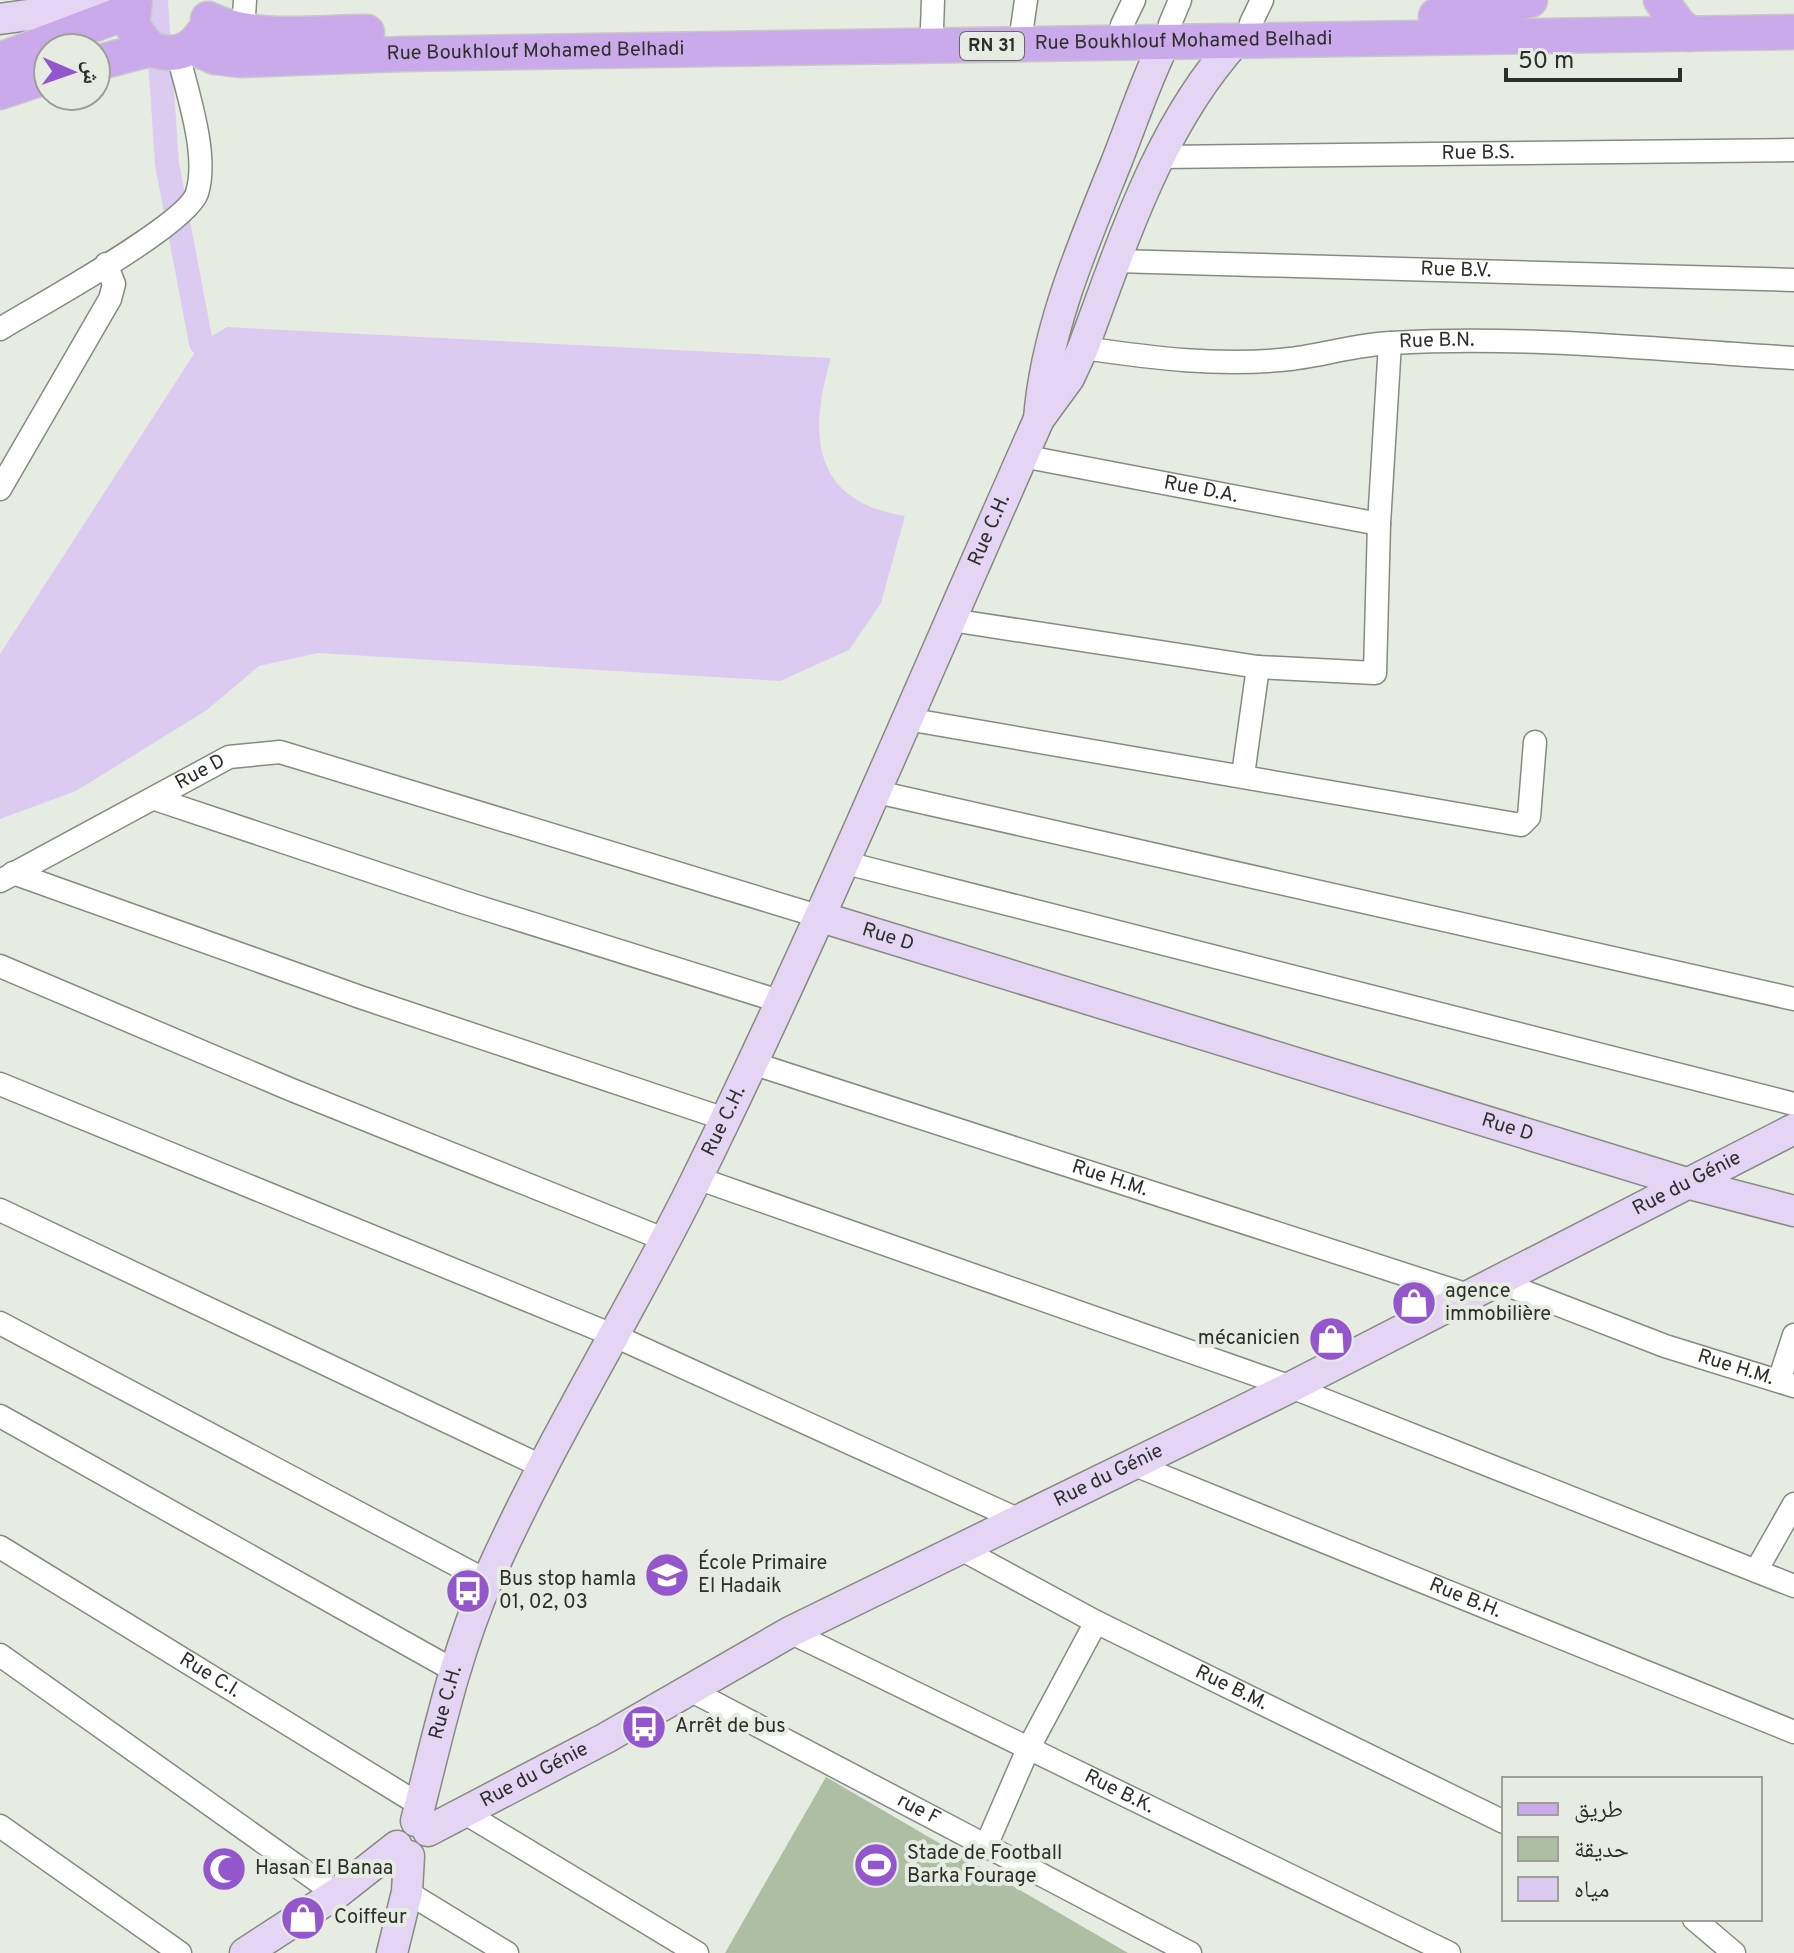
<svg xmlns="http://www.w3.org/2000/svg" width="1794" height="1953" viewBox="0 0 1794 1953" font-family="Overpass,'Noto Naskh Arabic',sans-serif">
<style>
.green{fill:#aebea2}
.water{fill:#dccbf1}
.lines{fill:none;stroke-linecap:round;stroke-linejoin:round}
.canal{stroke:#dccbf1;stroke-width:24}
.street-casing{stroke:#868b82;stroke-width:25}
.secondary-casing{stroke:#868b82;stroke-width:33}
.primary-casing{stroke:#c8c9c8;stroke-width:37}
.street{stroke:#fff;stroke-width:22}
.secondary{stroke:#e5d5f4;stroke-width:30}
.primary{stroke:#caaaea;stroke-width:34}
.labels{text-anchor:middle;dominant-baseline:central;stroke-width:8;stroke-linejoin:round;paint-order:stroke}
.shield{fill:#e7ece3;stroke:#656862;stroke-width:2}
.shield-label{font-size:18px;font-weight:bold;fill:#2d2f2b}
.street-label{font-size:20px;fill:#2d2f2b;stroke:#e7ece3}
.poi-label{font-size:20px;fill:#2d2f2b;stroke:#e7ece3;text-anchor:start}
</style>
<rect width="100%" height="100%" fill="#e7ece3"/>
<!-- green -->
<path class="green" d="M826,1777L1128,1953H725Z"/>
<!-- water -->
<path class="water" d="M227,327L831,358C808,435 812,501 905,516L881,603L849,650L780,681L318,653L259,666L207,710L76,791L0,819V654L201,343Z"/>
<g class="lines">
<!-- canal -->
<path class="canal" d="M156,0L167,164L201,343"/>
<!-- street casing -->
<g class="street-casing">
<g id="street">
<path d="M1251,23L1262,0"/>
<path d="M1170,24L1180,0"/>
<path d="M1122,25L1134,0"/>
<path d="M932,28L933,0"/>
<path d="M1022,28L1026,0"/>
<path d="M243,31L245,0"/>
<path id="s1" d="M1160,157L1794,150"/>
<path id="s2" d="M1116,261L1794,280"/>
<path d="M0,329C36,307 187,225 197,193C209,155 187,92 178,54"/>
<path id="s3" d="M1083,348C1153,358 1219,367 1290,359C1324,355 1358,344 1392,343C1525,335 1661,350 1794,358"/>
<path id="s4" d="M1022,456L1379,524"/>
<path d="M0,489L110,299L114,284L106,264"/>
<path d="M951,620L1258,667L1375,673L1379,524L1390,343"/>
<path d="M907,719L1521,825L1529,817L1535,742"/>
<path d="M1243,775L1258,667"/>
<path d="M877,792L1794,999"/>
<path d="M155,799L463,902L779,1001"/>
<path d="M846,863L1794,1104"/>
<path d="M13,873L360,997L725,1119"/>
<path id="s5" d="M0,881L229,757L280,752L821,917"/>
<path d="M0,966L292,1090L666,1240"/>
<path id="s6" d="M752,1063L1468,1295"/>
<path d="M0,1084L615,1336L1017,1519"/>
<path d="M697,1178L1291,1387L1794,1586"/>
<path d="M0,1210L541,1466"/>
<path id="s7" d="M1497,1281L1665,1346L1794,1386"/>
<path d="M0,1323L487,1581"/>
<path d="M1779,1381L1794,1335"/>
<path d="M0,1416L455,1671"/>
<path id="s8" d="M1135,1465L1794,1732"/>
<path id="s9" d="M0,1547L420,1805"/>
<path id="s10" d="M961,1549L1096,1622L1504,1822"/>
<path d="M1756,1571L1794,1504"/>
<path id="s11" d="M790,1632L1449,1953"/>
<path d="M0,1655L336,1894"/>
<path id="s12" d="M690,1690L1190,1953"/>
<path d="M465,1813L697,1953"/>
<path d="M0,1826L180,1953"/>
<path d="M985,1848L1028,1749L1096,1622"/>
<path d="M407,1892L507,1953"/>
<path d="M1694,1919L1734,1953"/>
</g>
</g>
<!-- secondary casing -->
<g class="secondary-casing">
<g id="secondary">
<path d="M0,19L135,0"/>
<path d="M1039,419C1046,329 1083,245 1116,163C1132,123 1145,82 1164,44"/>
<path id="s13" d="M821,917L1690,1184L1794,1211"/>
<path id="s14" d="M416,1821C437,1739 455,1654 489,1577C550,1440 630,1314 696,1180C819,930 926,673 1039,419L1069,378L1083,348C1123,241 1159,126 1236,41"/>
<path id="s15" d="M428,1831L606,1738L790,1632L1291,1387L1794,1129"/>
<path d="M245,1953L336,1894L397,1846"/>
<path d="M392,1953L407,1892L409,1856"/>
</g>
</g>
<!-- primary casing -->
<g class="primary-casing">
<g id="primary">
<path d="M135,0L132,26L150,49C173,57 190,53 204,32"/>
<path d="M1661,0L1678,24L1690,34"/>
<path d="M1436,16L1480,12L1530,0"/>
<path d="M208,19C256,42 315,32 367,32"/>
<path id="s16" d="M192,47L215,57L240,60L403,54L1794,32"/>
<path d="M0,60L132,10"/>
<path d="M96,63L150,49"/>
<path d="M0,92L48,76"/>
</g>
</g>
<!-- street -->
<use href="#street" class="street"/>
<!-- secondary -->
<use href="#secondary" class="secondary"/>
<!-- primary -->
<use href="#primary" class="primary"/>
</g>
<!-- icons -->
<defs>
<g id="shop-disc" transform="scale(2.3)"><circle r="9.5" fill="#9456cd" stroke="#e7ece3"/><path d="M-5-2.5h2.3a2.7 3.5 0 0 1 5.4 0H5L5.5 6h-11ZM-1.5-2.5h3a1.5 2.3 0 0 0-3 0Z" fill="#fff"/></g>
<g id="school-disc" transform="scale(2.3)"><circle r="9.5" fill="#9456cd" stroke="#e7ece3"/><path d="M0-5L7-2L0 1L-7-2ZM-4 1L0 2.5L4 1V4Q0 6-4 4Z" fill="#fff"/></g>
<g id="bus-disc" transform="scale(2.3)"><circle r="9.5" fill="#9456cd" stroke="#e7ece3"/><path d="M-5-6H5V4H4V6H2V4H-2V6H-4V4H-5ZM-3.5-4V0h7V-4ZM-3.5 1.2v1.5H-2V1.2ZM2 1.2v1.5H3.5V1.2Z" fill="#fff"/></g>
<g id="stadium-disc" transform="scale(2.3)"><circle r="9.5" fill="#9456cd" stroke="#e7ece3"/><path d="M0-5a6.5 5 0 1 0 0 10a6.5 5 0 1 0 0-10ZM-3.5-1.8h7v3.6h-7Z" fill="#fff"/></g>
<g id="mosque-disc" transform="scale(2.3)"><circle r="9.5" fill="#9456cd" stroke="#e7ece3"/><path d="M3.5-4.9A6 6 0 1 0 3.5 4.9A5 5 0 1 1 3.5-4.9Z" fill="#fff"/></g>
</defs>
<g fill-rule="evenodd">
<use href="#shop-disc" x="1414" y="1303"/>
<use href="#shop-disc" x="1331" y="1339"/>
<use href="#school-disc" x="667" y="1575"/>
<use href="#bus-disc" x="468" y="1591"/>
<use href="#bus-disc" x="644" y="1727"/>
<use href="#stadium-disc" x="876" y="1865"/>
<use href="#mosque-disc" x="224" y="1869"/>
<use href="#shop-disc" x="303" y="1918"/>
</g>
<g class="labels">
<!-- shield labels -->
<rect class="shield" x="960" y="32" width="64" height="28" rx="6"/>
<g class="shield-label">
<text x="992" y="46">RN 31</text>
</g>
<!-- street labels -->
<g class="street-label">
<text stroke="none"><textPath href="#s16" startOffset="994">Rue Boukhlouf Mohamed Belhadi</textPath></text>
<text stroke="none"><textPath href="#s16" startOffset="346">Rue Boukhlouf Mohamed Belhadi</textPath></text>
<text stroke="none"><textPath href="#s1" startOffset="318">Rue B.S.</textPath></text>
<text stroke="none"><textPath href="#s2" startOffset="340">Rue B.V.</textPath></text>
<text stroke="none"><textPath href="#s3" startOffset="356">Rue B.N.</textPath></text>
<text stroke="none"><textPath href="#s4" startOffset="182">Rue D.A.</textPath></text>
<text stroke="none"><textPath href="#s14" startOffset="1416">Rue C.H.</textPath></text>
<text stroke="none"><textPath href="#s5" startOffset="228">Rue D</textPath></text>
<text stroke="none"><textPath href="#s13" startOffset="70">Rue D</textPath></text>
<text stroke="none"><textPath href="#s14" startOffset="768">Rue C.H.</textPath></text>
<text stroke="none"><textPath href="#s13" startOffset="718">Rue D</textPath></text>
<text stroke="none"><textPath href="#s6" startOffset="376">Rue H.M.</textPath></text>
<text stroke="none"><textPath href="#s15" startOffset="1416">Rue du Génie</textPath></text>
<text stroke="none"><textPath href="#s7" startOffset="254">Rue H.M.</textPath></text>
<text stroke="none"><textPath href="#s15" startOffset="768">Rue du Génie</textPath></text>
<text stroke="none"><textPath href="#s8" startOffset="356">Rue B.H.</textPath></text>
<text stroke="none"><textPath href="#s9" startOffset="246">Rue C.I.</textPath></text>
<text stroke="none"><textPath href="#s10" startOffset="304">Rue B.M.</textPath></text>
<text stroke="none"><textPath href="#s14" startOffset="122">Rue C.H.</textPath></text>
<text stroke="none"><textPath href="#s15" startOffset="120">Rue du Génie</textPath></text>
<text stroke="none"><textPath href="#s11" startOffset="366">Rue B.K.</textPath></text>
<text stroke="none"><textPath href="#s12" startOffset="258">rue F</textPath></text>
</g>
<!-- poi labels -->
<g class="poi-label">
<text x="1445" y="1292">agence<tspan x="1445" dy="23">immobilière</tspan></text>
<text x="1300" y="1339" text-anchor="end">mécanicien</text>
<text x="698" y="1564">École Primaire<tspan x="698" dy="23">El Hadaik</tspan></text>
<text x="499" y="1580">Bus stop hamla<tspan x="499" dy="23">01, 02, 03</tspan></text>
<text x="675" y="1727">Arrêt de bus</text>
<text x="907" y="1854">Stade de Football<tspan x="907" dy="23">Barka Fourage</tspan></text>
<text x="255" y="1869">Hasan El Banaa</text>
<text x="334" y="1918">Coiffeur</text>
</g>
</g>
<!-- legend -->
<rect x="1502" y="1777" width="260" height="144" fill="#e7ece3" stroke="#9da099" stroke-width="2"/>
<rect x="1518" y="1803" width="40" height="12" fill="#caaaea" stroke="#9da099" stroke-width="2"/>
<text x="1574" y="1817" font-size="24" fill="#2d2f2b">طريق</text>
<rect x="1518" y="1837" width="40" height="24" fill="#aebea2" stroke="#9da099" stroke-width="2"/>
<text x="1574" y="1857" font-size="24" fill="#2d2f2b">حديقة</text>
<rect x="1518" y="1877" width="40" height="24" fill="#dccbf1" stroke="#9da099" stroke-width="2"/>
<text x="1574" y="1897" font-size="24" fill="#2d2f2b">مياه</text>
<!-- north arrow -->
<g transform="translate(72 72) rotate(92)"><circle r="38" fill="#e7ece3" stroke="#9da099" stroke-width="2"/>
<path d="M0-6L14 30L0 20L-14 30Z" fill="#9456cd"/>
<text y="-12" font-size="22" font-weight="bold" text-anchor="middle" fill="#2d2f2b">ش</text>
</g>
<!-- scale -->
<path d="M1506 68v12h174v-12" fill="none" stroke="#2d2f2b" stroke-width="4"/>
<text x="1518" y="68" font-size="24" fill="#2d2f2b" stroke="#e7ece3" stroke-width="6" paint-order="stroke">50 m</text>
</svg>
